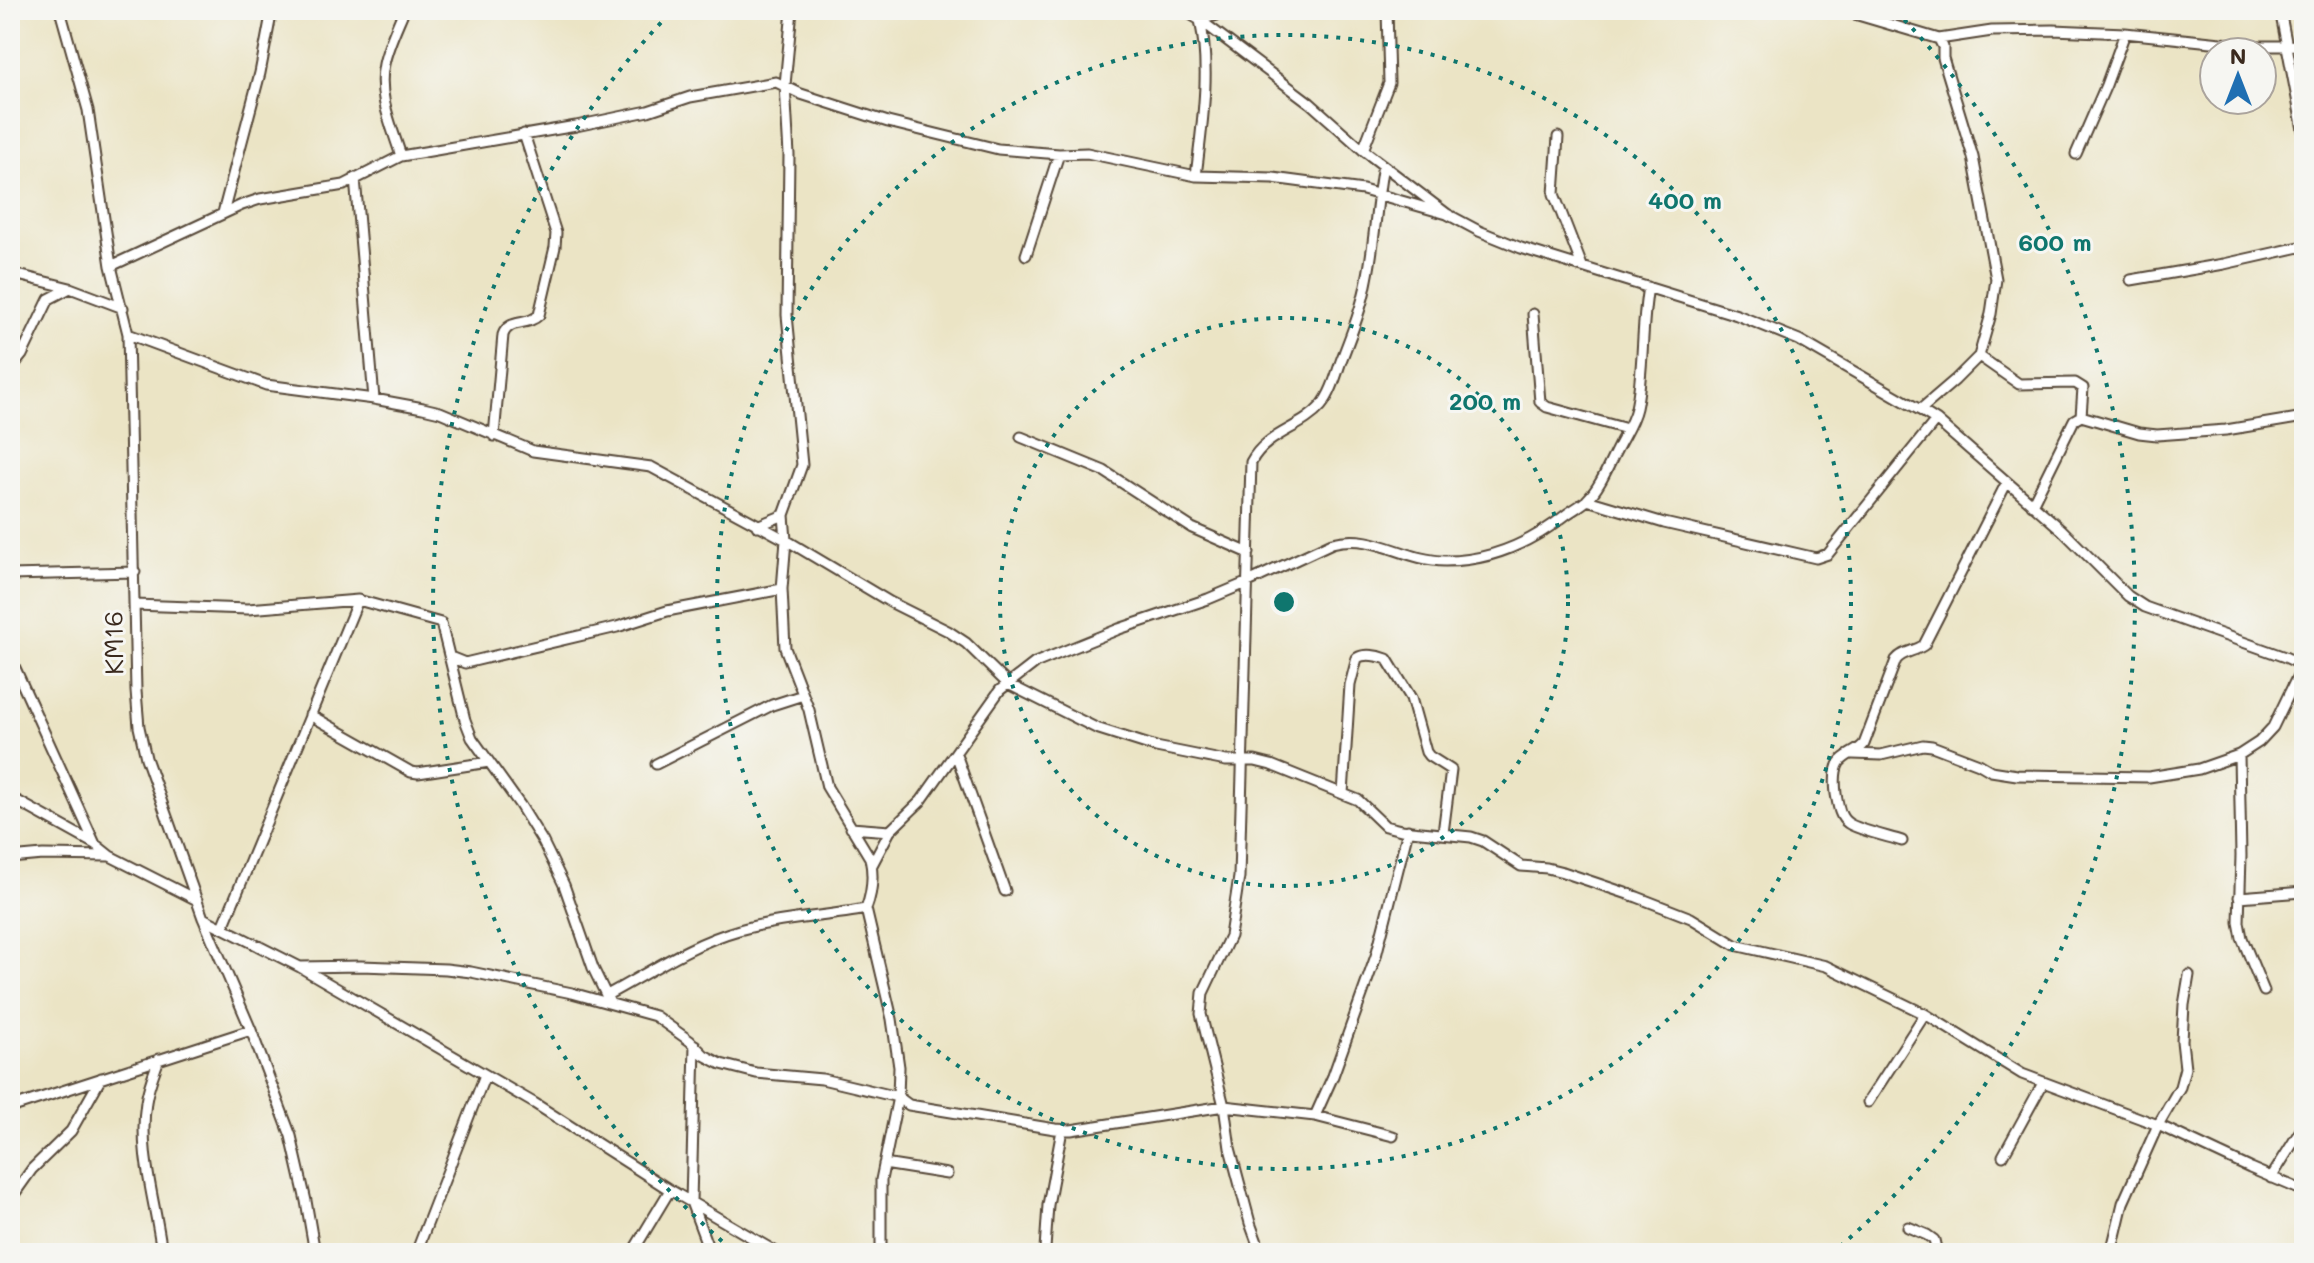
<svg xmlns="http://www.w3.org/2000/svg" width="2314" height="1263" viewBox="0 0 2314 1263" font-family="Mali,sans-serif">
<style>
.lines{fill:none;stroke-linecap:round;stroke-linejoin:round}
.minor-casing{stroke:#554637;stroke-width:13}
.minor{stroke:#fff;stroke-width:9}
.ring{fill:none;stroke:#0f766e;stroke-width:4;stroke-dasharray:4 8}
.labels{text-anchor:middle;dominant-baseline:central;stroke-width:6;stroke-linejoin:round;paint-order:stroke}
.street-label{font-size:26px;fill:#3b2a1e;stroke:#f6f6f2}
.centre{fill:#0f766e;stroke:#f6f6f2;stroke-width:4}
.ring-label{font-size:24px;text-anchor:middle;font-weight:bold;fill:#0f766e;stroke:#f6f6f2;stroke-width:6;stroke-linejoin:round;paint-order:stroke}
</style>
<rect width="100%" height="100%" fill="#f6f6f2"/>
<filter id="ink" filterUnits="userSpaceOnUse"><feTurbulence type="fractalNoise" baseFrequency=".0125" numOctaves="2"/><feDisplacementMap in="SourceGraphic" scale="16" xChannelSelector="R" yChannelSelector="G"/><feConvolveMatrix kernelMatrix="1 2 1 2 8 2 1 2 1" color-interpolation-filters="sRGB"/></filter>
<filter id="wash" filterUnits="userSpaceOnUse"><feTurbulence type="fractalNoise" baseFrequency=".006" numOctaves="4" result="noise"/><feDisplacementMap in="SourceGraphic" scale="32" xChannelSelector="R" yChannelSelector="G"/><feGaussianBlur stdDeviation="1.8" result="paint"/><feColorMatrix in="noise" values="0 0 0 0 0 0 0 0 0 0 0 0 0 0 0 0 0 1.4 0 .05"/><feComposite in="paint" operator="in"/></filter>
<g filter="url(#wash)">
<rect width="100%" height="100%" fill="#ebe4c5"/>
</g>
<g filter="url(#ink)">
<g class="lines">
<!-- minor casing -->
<g class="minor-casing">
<path id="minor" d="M60,10L88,110L111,266L128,334L136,691L139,727L146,758L203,918L251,1030L291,1136L306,1201L315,1253
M792,10L785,85L789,155L787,315L802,465L784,515L786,540L782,589L785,648L809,710L827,787L870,858C874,876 872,893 866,909L892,1019L899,1067L898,1097L881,1180V1253
M1183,10L1200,20L1310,103L1363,150L1447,214L1479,231L1521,248L1737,315L1799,340L1920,410L1936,420L2062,530L2128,596L2145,607L2285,657L2304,666
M1841,10L1939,39L1992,31L2053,30L2125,33L2250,46H2286L2304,44
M2280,10L2304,135
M1200,20L1234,10
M1558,137L1554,194L1582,266
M1363,150L1389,83L1387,10
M2076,154L2106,85L2125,33
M401,156C392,127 377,95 384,64C388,45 397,27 404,10
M1196,176C1202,125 1211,70 1200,20
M355,178L374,399
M223,213L260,73L272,10
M1026,255L1059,154
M111,266L242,205L260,199L344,185L401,156L576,126L648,111L690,97L776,82L801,94L888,122L998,149L1059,154L1087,153L1196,176L1273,178L1363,190L1447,214
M10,273L70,288L123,308
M2131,280L2224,264L2304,246
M1533,314L1540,402L1547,407L1627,429
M128,334L266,385L374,399L423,408L440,412L533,451L651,467L786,540L890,602L948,631L966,643L1008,684L1096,728L1156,747L1226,761H1255L1271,765L1358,800L1385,826L1401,830L1471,837L1483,841L1521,866L1547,868L1563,872L1637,897L1691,918L1735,945L1826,966L1925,1014L2022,1074L2158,1125L2250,1168L2304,1191
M1979,356L2019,384L2075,383L2083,388L2081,416
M10,370L22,355L49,299L70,288
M1920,410L1955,380L1979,356L1991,314L1996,279L1973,157L1943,58V47L1939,39
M494,436L503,335C509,318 527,327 539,315L555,247L556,233L524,134
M1021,437L1104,471L1192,528L1249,553
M1587,500L1664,523L1816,558L1828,554L1936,420
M2032,505L2074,420L2081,416L2139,433L2157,435L2226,430L2304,417
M757,526L784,515
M10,575L135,572
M134,605L248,609L358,600L441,623L465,720L472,738L520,805L543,842L564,885L593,968L610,1003
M10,657L95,844
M450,657L465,663L617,627L667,611L782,589
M310,715L411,772L418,773L489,762
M956,754L1005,891
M1853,754L1881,755L1923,745L1932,746L1979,764L1991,771L2017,775L2149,777L2199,769L2239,755L2259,742L2273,727L2303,665
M2239,755L2241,856L2239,922L2242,938L2264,991
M656,764L772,705L803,695
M1343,794L1350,685L1357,658C1365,653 1379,656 1387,659L1411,698L1426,752L1429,756L1451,770L1443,833
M10,797L95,844L110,856L197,900
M851,828L890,831
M1902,841C1890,837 1858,830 1848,823C1839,817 1838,804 1836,794C1835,785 1834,771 1839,763C1845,754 1858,752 1864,744L1896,660C1903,651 1914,652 1924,645L2007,482
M10,858L43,855L110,856
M872,865L890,831L921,801L1000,690L1035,663L1119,629L1208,599L1246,583L1332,543C1375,532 1404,561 1445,561C1491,561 1532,542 1567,514C1574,509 1582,505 1587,500C1601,486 1609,464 1618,447C1624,435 1633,422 1636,408C1644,371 1641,326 1648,287
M2239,897L2304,892
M203,918L300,967L534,1103L670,1190L778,1253
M223,927L358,600
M300,967L361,966L446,969L471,972L572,993L655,1016L690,1041L704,1055L721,1064L756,1073L822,1079L898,1097L909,1105L1055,1129L1071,1130L1224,1106L1315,1116L1393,1136
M607,995C650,972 692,943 739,930C781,918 824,917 866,909
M695,1045L691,1202L710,1253
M159,1059C154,1073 148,1087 146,1102C138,1153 156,1203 162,1253
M1868,1102L1925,1014
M10,1108L251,1030
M1315,1116L1333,1076L1376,956L1408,830
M2003,1156L2043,1083
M884,1164L947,1174
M2271,1178L2304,1125
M10,1200L32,1169L71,1131L101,1078
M1908,1227L1927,1235L1934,1240L1937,1253
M1045,1249L1048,1205L1062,1130
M416,1253L485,1075
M632,1253L670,1190
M1261,1253L1250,1223L1230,1148L1224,1106L1201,1014L1203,993L1230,936L1239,877L1251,462C1266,433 1301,429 1321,406C1331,394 1336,376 1341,361C1351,335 1362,308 1367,280C1375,242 1376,203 1383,165
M2111,1253L2123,1203L2158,1125L2180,1087L2185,1068L2182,1041L2184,1005L2189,975"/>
</g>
<!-- minor -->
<use href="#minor" class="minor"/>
</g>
</g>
<!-- distance rings -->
<g class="ring">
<circle cx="1284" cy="602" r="284"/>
<circle cx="1284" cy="602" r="567"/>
<path d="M731 1249A851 851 0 0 1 672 11M1896 11A851 851 0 0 1 1837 1249"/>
</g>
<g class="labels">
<!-- street labels -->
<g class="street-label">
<text transform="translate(113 643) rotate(-91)">KM16</text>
</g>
</g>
<circle cx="1284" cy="602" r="12" class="centre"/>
<g class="ring-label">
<text x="1685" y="209">400 m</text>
<text x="2055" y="251">600 m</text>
<text x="1485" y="410">200 m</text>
</g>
<!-- margin -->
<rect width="2314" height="1263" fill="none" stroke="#f6f6f2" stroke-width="40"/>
<!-- north arrow -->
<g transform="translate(2238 76)"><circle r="38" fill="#f6f6f2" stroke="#aba49d" stroke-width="2"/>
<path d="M0-6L14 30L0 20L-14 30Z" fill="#1f6fb2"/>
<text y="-12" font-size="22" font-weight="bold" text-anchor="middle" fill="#3b2a1e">N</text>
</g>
</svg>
